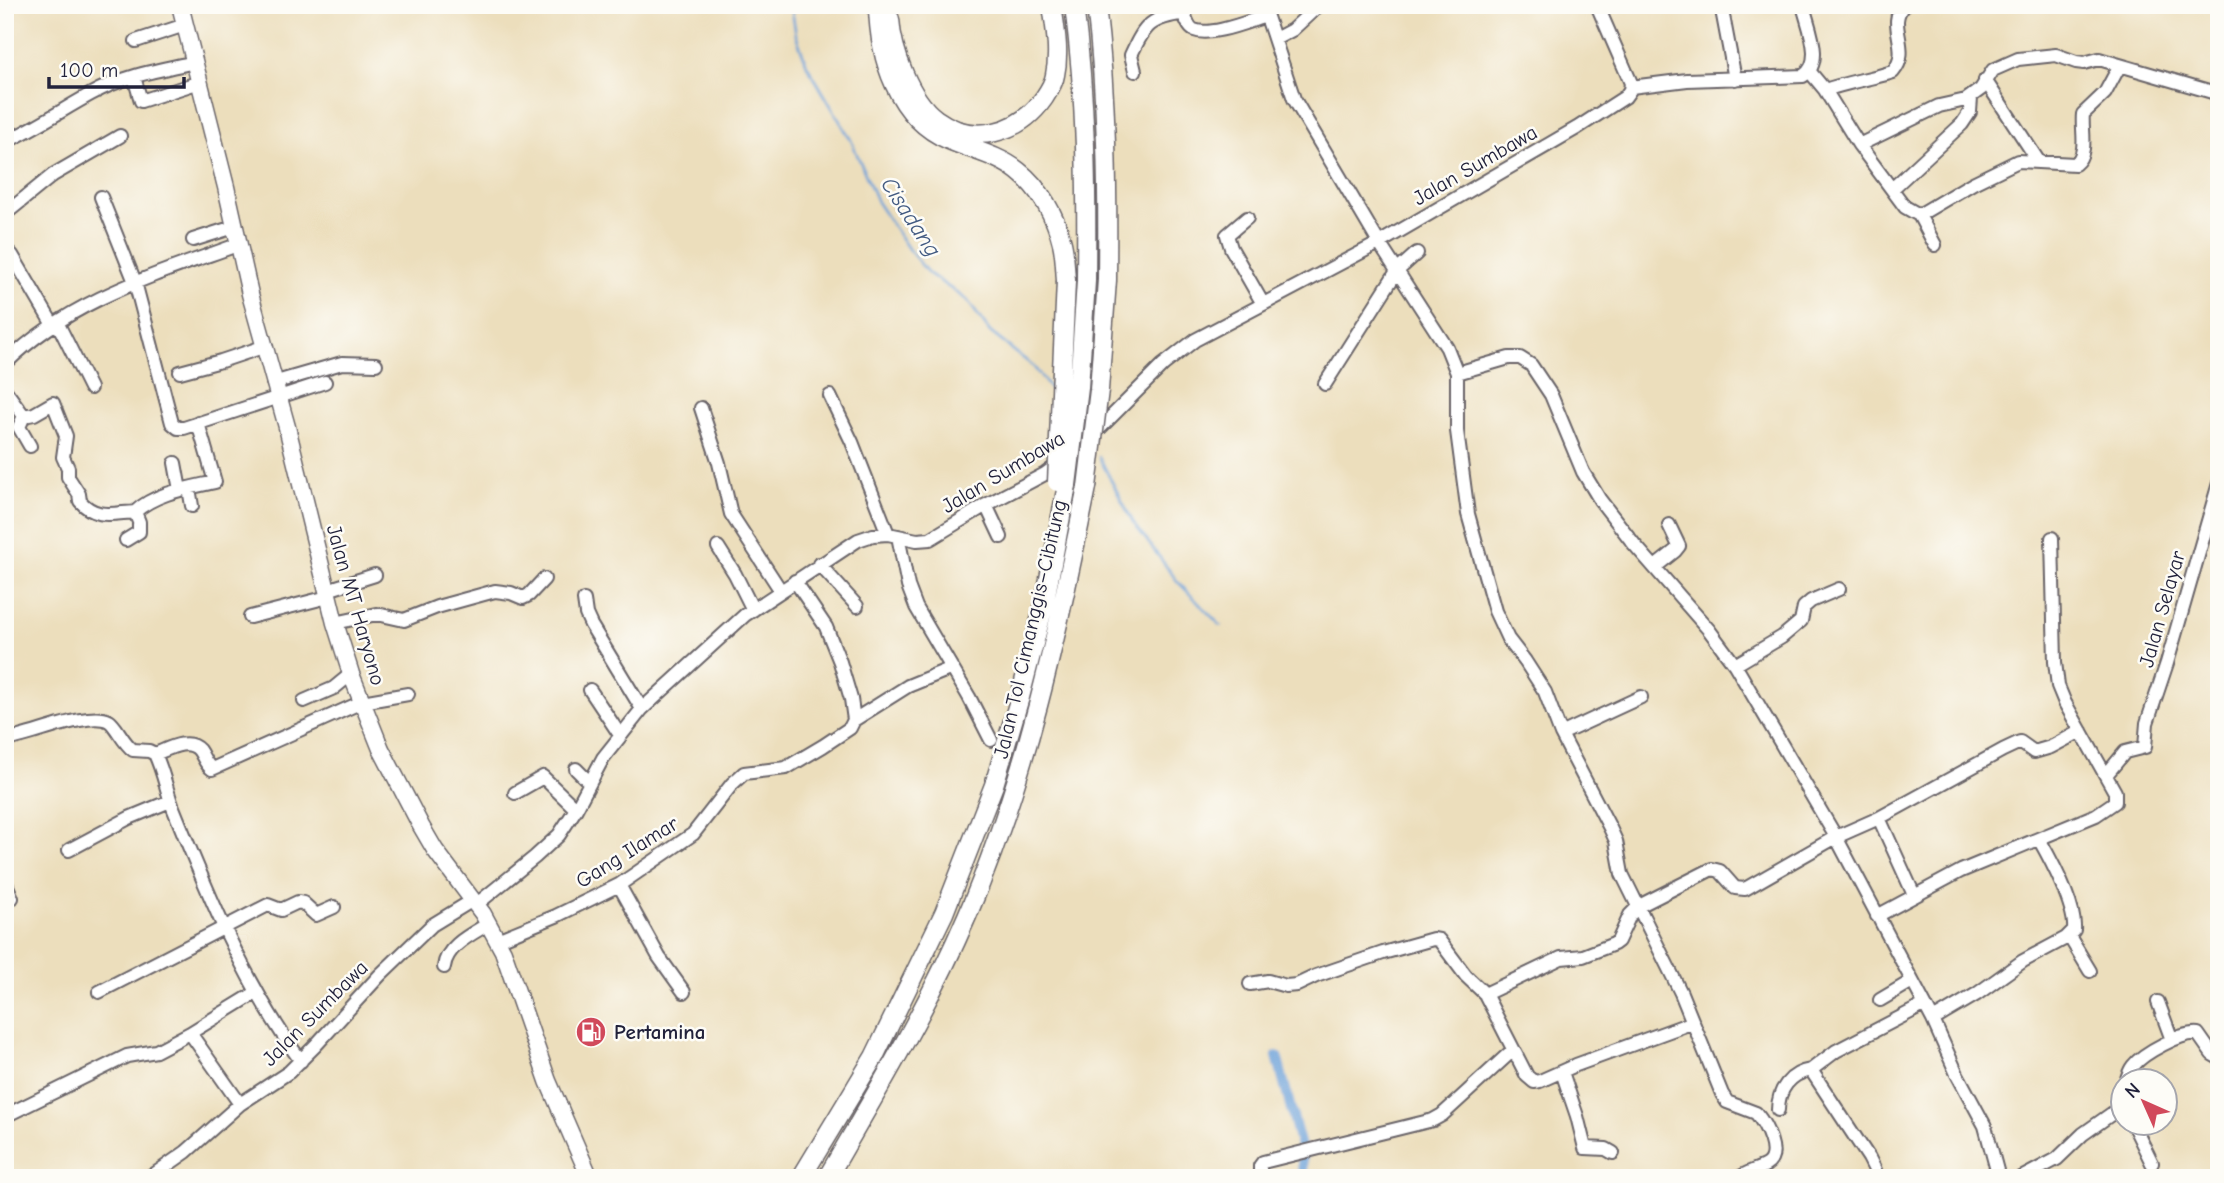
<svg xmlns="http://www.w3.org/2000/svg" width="2224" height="1183" viewBox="0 0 2224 1183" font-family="'Comic Neue',sans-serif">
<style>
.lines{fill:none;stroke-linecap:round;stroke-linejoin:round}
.stream{stroke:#6ca0d8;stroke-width:2.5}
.canal{stroke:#6ca0d8;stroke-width:10}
.minor-casing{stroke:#696468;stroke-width:16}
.major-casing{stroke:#696468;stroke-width:19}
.highway-casing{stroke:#696468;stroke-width:21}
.minor{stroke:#fff;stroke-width:12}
.major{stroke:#fff;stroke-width:16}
.highway{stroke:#fff;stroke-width:18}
.highway-bridge-casing{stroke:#696468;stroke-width:21;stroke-linecap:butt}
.highway-bridge{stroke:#fff;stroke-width:18}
.labels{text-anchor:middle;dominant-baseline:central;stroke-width:5;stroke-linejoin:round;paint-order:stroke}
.street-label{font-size:21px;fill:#22223b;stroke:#fdfcf7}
.poi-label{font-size:21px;font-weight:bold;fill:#22223b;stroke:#fdfcf7;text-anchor:start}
.water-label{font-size:23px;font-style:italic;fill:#435b82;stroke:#fdfcf7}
</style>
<rect width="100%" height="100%" fill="#fdfcf7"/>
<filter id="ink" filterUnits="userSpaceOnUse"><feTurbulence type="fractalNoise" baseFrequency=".0143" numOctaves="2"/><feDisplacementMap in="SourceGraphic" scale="14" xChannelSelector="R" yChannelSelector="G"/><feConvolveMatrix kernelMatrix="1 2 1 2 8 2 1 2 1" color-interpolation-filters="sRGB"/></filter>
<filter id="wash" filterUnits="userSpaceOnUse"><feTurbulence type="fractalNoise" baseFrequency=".00686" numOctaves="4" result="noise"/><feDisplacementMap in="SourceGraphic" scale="28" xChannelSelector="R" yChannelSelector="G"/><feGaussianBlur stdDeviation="1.57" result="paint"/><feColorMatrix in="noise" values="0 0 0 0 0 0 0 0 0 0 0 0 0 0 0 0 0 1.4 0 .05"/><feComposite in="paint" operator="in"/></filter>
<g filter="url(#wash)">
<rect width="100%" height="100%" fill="#ecdebc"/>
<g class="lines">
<!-- stream -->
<path class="stream" d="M791,5L796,35L807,65L851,140L877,202L909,250L928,273L967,300L990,332L1033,366L1054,394
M1099,457L1133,522L1178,582L1221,626"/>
<!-- canal -->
<path class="canal" d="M1277,1056L1301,1147
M1302,1154L1303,1178"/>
</g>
</g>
<g filter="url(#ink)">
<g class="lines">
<!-- minor casing -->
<g class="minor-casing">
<path id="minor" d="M1181,5C1184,12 1187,27 1194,30C1211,37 1249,21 1266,16
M1263,5L1294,99L1379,243L1447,348L1457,373V431L1468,514L1495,611L1508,639L1525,661L1545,692L1561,734L1610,828L1616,841L1622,874L1681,993L1722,1094L1727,1102L1756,1113C1765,1124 1782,1155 1766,1165C1757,1170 1747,1172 1739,1178
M1721,5L1735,79
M1275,39L1292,30L1319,5
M136,41L185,25
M1135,71L1131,55C1145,24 1151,18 1185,13
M1810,72L1825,90L1859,145L1905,207L1919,215L1935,245
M134,77L141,101L200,82
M1985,80L2039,162
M1631,87L1687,80L1803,76C1825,62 1808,27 1803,5
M1825,90C1848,82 1870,79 1893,72C1913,49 1885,24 1904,5
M5,142C35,128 62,110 91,94C123,76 159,70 195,62
M1859,145L1939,106L1966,100L1981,89L1993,70L2018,59L2056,55L2076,62L2084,63L2099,59L2219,94
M1892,189L1962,124L1970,112L1971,98
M101,197L135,282L172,423L178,428H184L325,382
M5,214L53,175L120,136
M1919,215L1973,183L2018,161L2075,164C2089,153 2081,129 2083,114L2105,93L2120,65
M1247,218L1227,235L1231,248L1263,304
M193,240L234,227
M5,249L12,255L53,325
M57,322L90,388
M5,364C69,300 155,275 237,245
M180,372L221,361L263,347
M1457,373L1509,358H1520L1531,365L1551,395L1583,472L1600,500L1634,544L1709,630L1735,665L1836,837L1933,1020L1957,1074L1985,1126L1999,1178
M273,383L342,363L376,364
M1325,384L1397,271L1417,253
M5,390L24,416L19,427L30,446
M830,396L852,442L888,534
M701,408L719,463L731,514L781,591
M24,416L34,414L53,403L66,436L63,457L68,468V477L79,494L80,501C96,520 114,513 135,512L139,522V532L126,540
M175,463L180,490
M189,488L192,506
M986,505L1001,537
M135,512C155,493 189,488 215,482L198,423
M898,536L908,586L916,607L969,697L991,740
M718,547L735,574L753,610
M819,564L857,606
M1655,567L1675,551L1679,546L1669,525
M327,590L375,575
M584,600L586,614L591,625L642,709
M250,617L328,597
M335,623L377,614L404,620L437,607L495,591L511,593L523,598L529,595L544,579
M1735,665L1782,637L1801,621L1804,607L1811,601L1839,589
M590,690L620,735
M304,701L334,688L351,674
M854,720L908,686L952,668
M1561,734L1641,697
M5,740C31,737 88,710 109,721C116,725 123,743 133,750L149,751L155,754C163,771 166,788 172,805C208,894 244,983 301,1061
M155,754C168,749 188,737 199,750C204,757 205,764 212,769L362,702L408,694
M576,769L589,782
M2106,775L2125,752L2145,747L2147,723L2167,663L2219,483
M515,793L543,777L576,809
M1879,818L1914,895
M69,850L129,818L170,801
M5,881L12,898
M619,885L659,957L684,992
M477,904L535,857L559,835L576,809L603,758L642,709L745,615L858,540L873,535L888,534L917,540L930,539L986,505L1045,474L1079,449L1163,365L1195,340L1379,243L1577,128L1625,97L1630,90L1631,83L1597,5
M1877,916L1961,871L2096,815L2115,802V792L2065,703L2058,686L2055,662L2052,538
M2069,936L2090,971
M497,940L556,916L619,885L693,834L732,784L744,773L786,768L823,746L850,728L854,720L851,699L840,662L826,627L795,581
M444,967C446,946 472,934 488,924
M1250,984L1268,981L1286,986L1297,985L1316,976L1383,953L1433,939L1439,940L1466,976L1485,994L1527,1076L1534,1082L1540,1081L1576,1065L1691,1023
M99,992L268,905L281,910L298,902L303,903L316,915L334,907
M1485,994L1561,958L1583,956L1614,944L1618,941L1630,915L1639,906L1712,869L1720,871L1735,888L1745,889L1836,837L1879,818L2003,750L2020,742L2034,752L2051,747L2081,731
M1880,1000L1912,981
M2158,1002L2172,1040
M1933,1020L1977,994L2023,961L2066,938L2074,930C2076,907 2051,860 2039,839
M190,1033L240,1104
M1562,1072L1577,1116L1585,1148L1606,1149L1613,1153
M2126,1082C2128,1076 2129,1071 2133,1066C2143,1053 2182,1032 2198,1034L2212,1054L2219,1058
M1778,1110C1778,1090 1790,1073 1811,1070
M5,1116L127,1056L156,1051L190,1033L257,992
M2133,1124L2152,1163
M149,1178L186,1152L240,1104L289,1072L315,1046L380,975L432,925L473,900
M1260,1178V1166L1263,1162L1433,1120L1442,1115L1513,1050
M1876,1178L1875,1170L1869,1158L1811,1070L1836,1051L1924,1005
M2021,1178L2057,1159L2083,1134L2117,1110L2122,1099"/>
</g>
<!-- major casing -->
<g class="major-casing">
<path id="major" d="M180,5L226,187L250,294L287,427L335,623L351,674L381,749L421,826L435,850L483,914L503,951L548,1081L590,1178"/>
</g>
<!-- highway casing -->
<g class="highway-casing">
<path id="highway" d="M878,5C879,58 897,118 949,140C972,150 998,155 1018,171C1040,188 1056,217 1062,243C1065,255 1065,268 1066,281
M1074,5C1086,99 1087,187 1086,281
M1096,5C1107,97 1108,188 1107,280
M890,19C892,51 910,100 936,119C973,146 1019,134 1044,98C1048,92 1054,83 1055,75C1060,52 1055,27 1052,5
M801,1178L874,1057L944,913L994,785L1020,697L1044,605L1067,485
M827,1178C877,1092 928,1007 967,916C1026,779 1058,632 1087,487"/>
</g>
<!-- minor -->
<use href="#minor" class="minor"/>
<!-- major -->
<use href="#major" class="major"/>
<!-- highway -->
<use href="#highway" class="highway"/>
<!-- highway-bridge casing -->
<g class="highway-bridge-casing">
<path id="highway-bridge" d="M1057,482L1066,281
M1067,485L1079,388L1086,281
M1087,487L1099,390L1107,280"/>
</g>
<!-- highway-bridge -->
<use href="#highway-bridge" class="highway-bridge"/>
</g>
</g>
<!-- icons -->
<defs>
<g id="fuel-disc" transform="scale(1.575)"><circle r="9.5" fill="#d1495b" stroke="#fdfcf7"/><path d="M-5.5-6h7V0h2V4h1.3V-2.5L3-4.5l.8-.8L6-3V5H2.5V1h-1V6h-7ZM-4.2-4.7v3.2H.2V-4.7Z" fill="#fff"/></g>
</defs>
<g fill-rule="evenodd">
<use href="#fuel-disc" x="591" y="1032"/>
</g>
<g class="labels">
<!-- street labels -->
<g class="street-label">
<text transform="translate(1475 165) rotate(-30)">Jalan Sumbawa</text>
<text transform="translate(1003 472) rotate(-31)">Jalan Sumbawa</text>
<text transform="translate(356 605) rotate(74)">Jalan MT Haryono</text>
<text transform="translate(2162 609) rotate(-74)">Jalan Selayar</text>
<text transform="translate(1030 629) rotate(-77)">Jalan Tol Cimanggis–Cibitung</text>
<text transform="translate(627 852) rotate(-32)">Gang Ilamar</text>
<text transform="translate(315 1013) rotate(-45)">Jalan Sumbawa</text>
</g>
<!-- poi labels -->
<g class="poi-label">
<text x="614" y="1032">Pertamina</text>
</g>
<!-- water labels -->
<g class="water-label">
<text transform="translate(911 217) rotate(57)">Cisadang</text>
</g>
</g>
<!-- margin -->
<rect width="2224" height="1183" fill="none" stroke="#fdfcf7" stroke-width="28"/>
<!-- north arrow -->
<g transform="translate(2144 1102) rotate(315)"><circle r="33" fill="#fdfcf7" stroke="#a5a5ac" stroke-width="2"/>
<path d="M0-5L12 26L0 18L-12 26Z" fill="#d1495b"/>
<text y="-10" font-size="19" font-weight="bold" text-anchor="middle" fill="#22223b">N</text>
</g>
<!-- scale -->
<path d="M49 77v10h135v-10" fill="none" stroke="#22223b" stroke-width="3.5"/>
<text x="60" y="77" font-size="21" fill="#22223b" stroke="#fdfcf7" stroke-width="5" paint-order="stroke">100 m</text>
</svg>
